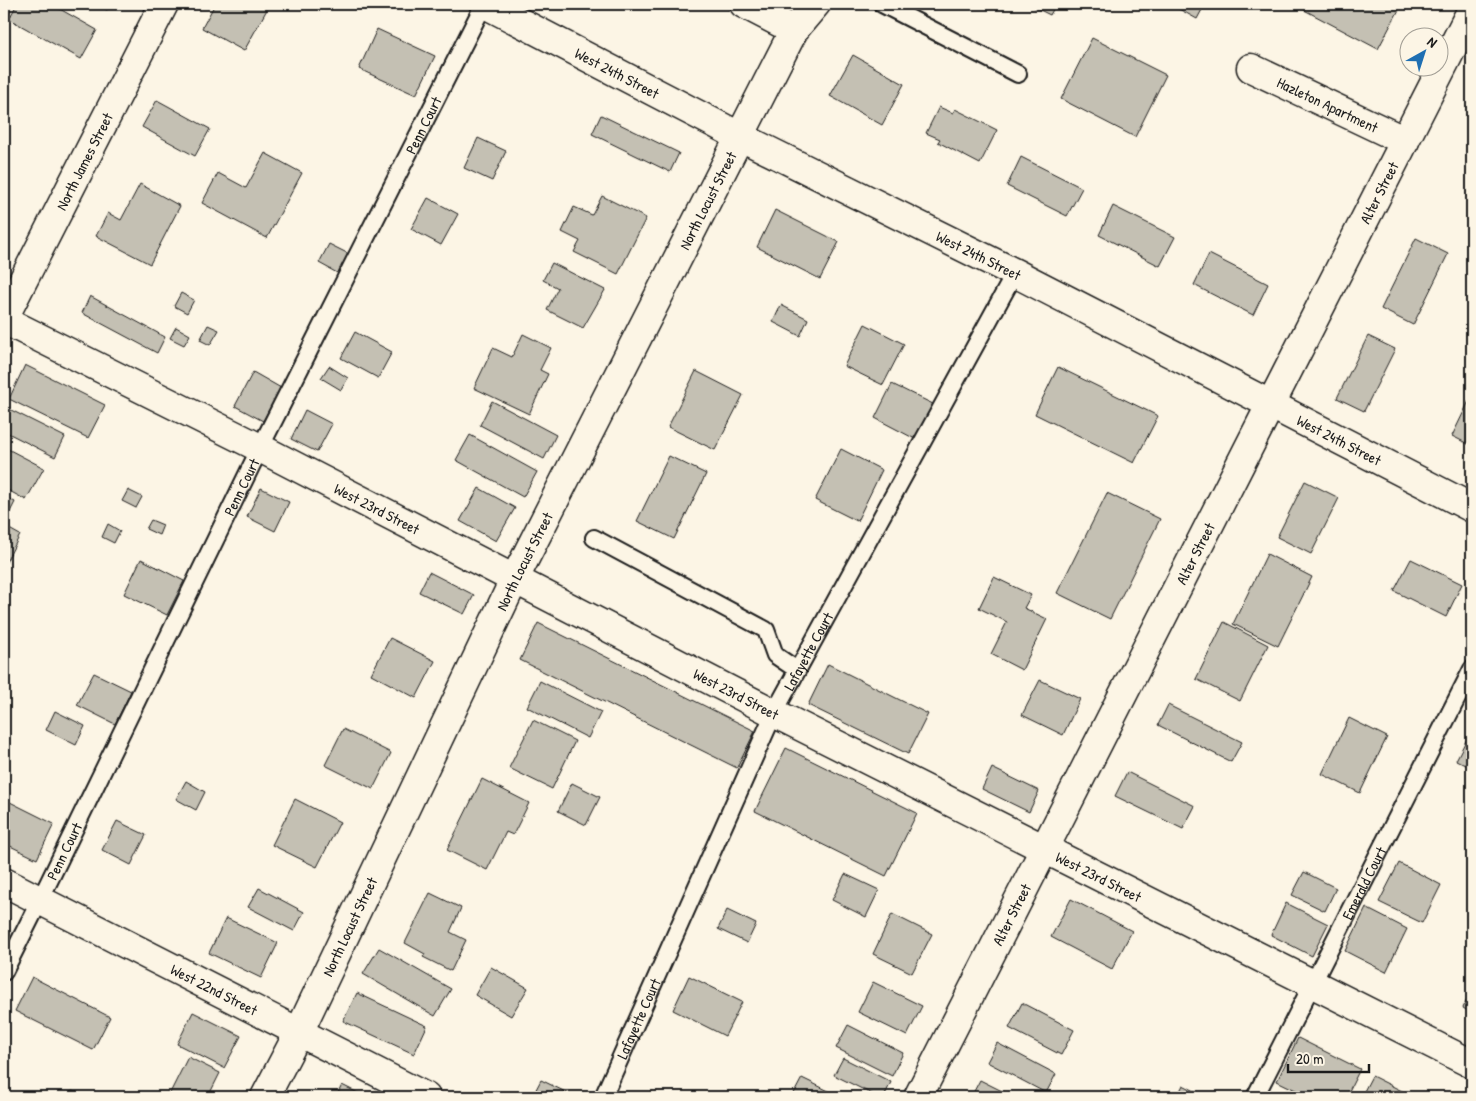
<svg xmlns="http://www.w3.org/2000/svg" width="1476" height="1101" viewBox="0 0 1476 1101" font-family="'Patrick Hand',sans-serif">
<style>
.building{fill:#c4c0b3;stroke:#1c1c1c}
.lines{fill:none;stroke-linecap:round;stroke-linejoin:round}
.service-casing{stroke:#1c1c1c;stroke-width:20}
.minor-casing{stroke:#1c1c1c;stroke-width:31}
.tertiary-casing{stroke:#1c1c1c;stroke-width:31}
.service{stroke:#fcf5e5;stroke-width:16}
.minor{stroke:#fcf5e5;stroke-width:28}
.tertiary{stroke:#fcf5e5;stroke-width:28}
.labels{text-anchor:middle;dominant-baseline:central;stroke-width:5;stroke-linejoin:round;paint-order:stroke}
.street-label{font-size:15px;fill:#1c1c1c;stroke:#fcf5e5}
</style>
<rect width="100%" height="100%" fill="#fcf5e5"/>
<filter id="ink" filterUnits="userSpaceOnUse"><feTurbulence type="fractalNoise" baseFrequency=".02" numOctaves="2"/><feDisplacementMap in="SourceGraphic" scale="10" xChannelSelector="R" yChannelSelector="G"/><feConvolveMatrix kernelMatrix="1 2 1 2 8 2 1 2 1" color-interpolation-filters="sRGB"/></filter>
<g filter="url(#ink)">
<!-- building -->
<path class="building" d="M17,4H51L97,30L81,59L9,19Z
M97,4H111L107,10Z
M215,4H270L244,51L202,28Z
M1028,4H1056L1050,15Z
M1170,4H1205L1197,19Z
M1293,4H1402L1378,49Z
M377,29L435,56L416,95L359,69Z
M1092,38L1166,75L1135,137L1061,99Z
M853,55L904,84L882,125L830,96Z
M157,100L210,129L195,156L142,127Z
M939,107L953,113L955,109L997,130L980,164L938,142L940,139L926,133Z
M601,115L679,153L670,172L592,134Z
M478,138L506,151L492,181L464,168Z
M265,153L302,173L267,238L202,203L218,173L246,188Z
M1021,157L1082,188L1067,216L1007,186Z
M140,184L180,206L150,264L96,236L108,213L121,220Z
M602,196L646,218L618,274L574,252L580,241L562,232L574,207L592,215Z
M428,198L458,214L441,245L411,229Z
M1113,206L1175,237L1160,266L1099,235Z
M775,210L839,242L820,279L757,247Z
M1416,238L1448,254L1413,325L1381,309Z
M329,244L349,254L339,274L319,263Z
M1209,254L1268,284L1253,315L1194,285Z
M552,263L605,290L583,328L547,310L558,288L543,280Z
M181,293L194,300L187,313L174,306Z
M90,296L165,337L157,353L82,313Z
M781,305L808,319L800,336L773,322Z
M865,324L904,344L883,385L844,366Z
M208,325L219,330L210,345L200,340Z
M176,327L190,335L184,345L170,338Z
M355,332L392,352L378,378L341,358Z
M523,334L551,348L540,370L548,374L529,414L474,388L493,348L512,357Z
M1368,336L1395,349L1364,411L1337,398Z
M25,365L105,405L88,438L9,399Z
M329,366L348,378L341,390L321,378Z
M1058,367L1158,416L1134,463L1035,414Z
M696,371L743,395L715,450L668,427Z
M253,372L281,388L263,421L235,406Z
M892,384L935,405L917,440L875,418Z
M492,401L556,435L544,459L480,425Z
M1469,401L1472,403V446L1452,436Z
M5,407L65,437L55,457L4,431Z
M305,410L332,424L317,452L291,439Z
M470,435L537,472L523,497L456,460Z
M4,447L44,468L26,500L4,488Z
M841,449L882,470L857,521L815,500Z
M669,456L706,474L674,539L637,521Z
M1305,481L1339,498L1311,554L1277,537Z
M261,488L289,502L275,531L247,517Z
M479,488L515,508L496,541L460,521Z
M128,490L142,497L136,508L122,501Z
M1107,493L1160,519L1110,619L1057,593Z
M4,496L15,502L4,524Z
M151,520L163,525L159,535L146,529Z
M108,524L120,531L114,543L102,537Z
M4,526L20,535L4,566Z
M1267,554L1312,577L1278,646L1233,624Z
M141,559L184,581L167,615L124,594Z
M1411,559L1462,584L1446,617L1394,591Z
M429,572L474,595L464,614L419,592Z
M994,577L1031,595L1024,608L1047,619L1022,670L991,654L1007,622L979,608Z
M1224,622L1268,645L1240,701L1196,679Z
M538,623L755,731L737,768L520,660Z
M390,638L435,661L416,698L371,674Z
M828,664L928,714L908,754L808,705Z
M94,673L131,691L115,724L77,705Z
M1040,680L1080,699L1063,735L1022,715Z
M540,681L601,712L588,738L527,707Z
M1168,705L1242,742L1231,762L1158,725Z
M55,711L85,726L76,745L46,730Z
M1349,718L1387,737L1360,793L1322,774Z
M533,720L575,741L552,789L509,768Z
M343,729L391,753L373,789L325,765Z
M1472,729V768L1456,760Z
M786,748L917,813L886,876L755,811Z
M992,768L1039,791L1029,812L982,789Z
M1127,772L1195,806L1183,829L1115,796Z
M482,779L529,803L513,835L506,832L487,870L447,850Z
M186,781L205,792L196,810L176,799Z
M572,783L600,797L586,825L558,811Z
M4,799L54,824L37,859L4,843Z
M295,799L340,822L317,867L272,845Z
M117,821L146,835L131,865L102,850Z
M1399,863L1441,885L1422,923L1379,902Z
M1304,872L1336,888L1325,911L1292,895Z
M845,874L879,890L866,917L832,900Z
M259,888L304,912L294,931L248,907Z
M430,893L461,908L450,932L466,940L451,971L423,957L425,954L405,943Z
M1071,899L1132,931L1112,969L1051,937Z
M1286,903L1328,924L1312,956L1271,935Z
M1366,908L1407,929L1386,972L1345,951Z
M727,910L756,924L747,943L718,929Z
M892,914L932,934L912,973L873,954Z
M4,917L10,920L4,931Z
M226,918L278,943L261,978L209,953Z
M379,948L451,989L435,1016L363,974Z
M491,967L528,988L511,1016L475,995Z
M689,976L742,1002L725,1036L673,1010Z
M32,977L110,1017L93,1050L15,1011Z
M873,982L922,1006L907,1036L858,1012Z
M1472,989V1013L1463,1008Z
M357,993L427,1026L414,1054L343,1021Z
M1022,1003L1074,1030L1061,1055L1009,1028Z
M193,1012L241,1036L224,1068L177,1044Z
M848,1025L903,1053L892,1076L836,1048Z
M1298,1038L1360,1069L1346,1097H1310L1277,1081Z
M997,1043L1056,1074L1046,1093L987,1062Z
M188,1057L220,1073L208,1097H168Z
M843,1058L891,1082L884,1097H878L834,1075Z
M1372,1076L1414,1097H1361Z
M802,1078L841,1097H792Z
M541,1080L576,1097H532Z
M980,1080L1014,1097H971Z
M342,1085L366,1097H336Z
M1183,1085L1207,1097H1177Z
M72,1091L83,1097H68Z"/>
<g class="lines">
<!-- service casing -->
<g class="service-casing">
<g id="service">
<path d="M882,4L1018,74"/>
<path d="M594,538L766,630L775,655L797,670"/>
<path id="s1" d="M4,972L40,900L260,448L484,4"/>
<path id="s2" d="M603,1097L774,713L1015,273"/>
<path id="s3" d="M1255,1097L1472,669"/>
</g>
</g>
<!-- minor casing -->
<g class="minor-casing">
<g id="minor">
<path id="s4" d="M485,4L739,136L1015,273L1472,508"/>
<path d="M744,4L794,30"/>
<path id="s5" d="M1251,68L1405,141"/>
<path id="s6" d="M4,318L164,4"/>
<path id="s7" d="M4,882L426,1097"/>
<path id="s8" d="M265,1097L299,1032L515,578L794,30L816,4"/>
<path id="s9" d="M918,1097L1472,9"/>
</g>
</g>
<!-- tertiary casing -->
<g class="tertiary-casing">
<g id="tertiary">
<path id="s10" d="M4,320L260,448L774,713L1472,1064"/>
</g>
</g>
<!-- service -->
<use href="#service" class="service"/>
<!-- minor -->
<use href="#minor" class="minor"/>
<!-- tertiary -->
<use href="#tertiary" class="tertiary"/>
</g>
</g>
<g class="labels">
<!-- street labels -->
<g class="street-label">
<text stroke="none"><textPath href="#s4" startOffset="149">West 24th Street</textPath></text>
<text stroke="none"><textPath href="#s5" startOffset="85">Hazleton Apartment</textPath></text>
<text stroke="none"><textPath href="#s1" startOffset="945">Penn Court</textPath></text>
<text stroke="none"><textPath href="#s6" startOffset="176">North James Street</textPath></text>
<text stroke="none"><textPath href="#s9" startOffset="1015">Alter Street</textPath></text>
<text stroke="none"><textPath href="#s8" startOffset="1000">North Locust Street</textPath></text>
<text stroke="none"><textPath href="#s4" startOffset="554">West 24th Street</textPath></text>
<text stroke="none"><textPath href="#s4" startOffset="959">West 24th Street</textPath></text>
<text stroke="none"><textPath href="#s1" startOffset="540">Penn Court</textPath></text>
<text stroke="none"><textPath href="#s10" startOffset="418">West 23rd Street</textPath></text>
<text stroke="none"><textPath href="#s9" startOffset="610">Alter Street</textPath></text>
<text stroke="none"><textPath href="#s8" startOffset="595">North Locust Street</textPath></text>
<text stroke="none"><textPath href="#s2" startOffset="491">Lafayette Court</textPath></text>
<text stroke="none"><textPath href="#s10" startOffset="822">West 23rd Street</textPath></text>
<text stroke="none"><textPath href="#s1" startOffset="135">Penn Court</textPath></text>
<text stroke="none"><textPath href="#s10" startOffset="1228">West 23rd Street</textPath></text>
<text stroke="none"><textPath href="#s3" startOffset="240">Emerald Court</textPath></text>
<text stroke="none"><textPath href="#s9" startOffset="205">Alter Street</textPath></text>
<text stroke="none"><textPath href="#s8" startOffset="190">North Locust Street</textPath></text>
<text stroke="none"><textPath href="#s7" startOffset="236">West 22nd Street</textPath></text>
<text stroke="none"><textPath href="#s2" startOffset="86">Lafayette Court</textPath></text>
</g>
</g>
<!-- margin -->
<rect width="1476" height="1101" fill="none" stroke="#fcf5e5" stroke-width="20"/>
<rect x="10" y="10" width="1456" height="1081" fill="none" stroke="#1c1c1c" stroke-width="2" filter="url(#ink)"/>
<!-- north arrow -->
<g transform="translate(1424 52) rotate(39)"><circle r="24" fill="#fcf5e5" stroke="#a29e95"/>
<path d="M0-4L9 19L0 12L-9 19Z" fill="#1f6fb2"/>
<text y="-8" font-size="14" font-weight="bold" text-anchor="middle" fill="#1c1c1c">N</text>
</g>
<!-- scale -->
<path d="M1288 1064v8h81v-8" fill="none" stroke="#1c1c1c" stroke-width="2.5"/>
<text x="1296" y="1064" font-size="15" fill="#1c1c1c" stroke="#fcf5e5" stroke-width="4" paint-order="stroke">20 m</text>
</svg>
